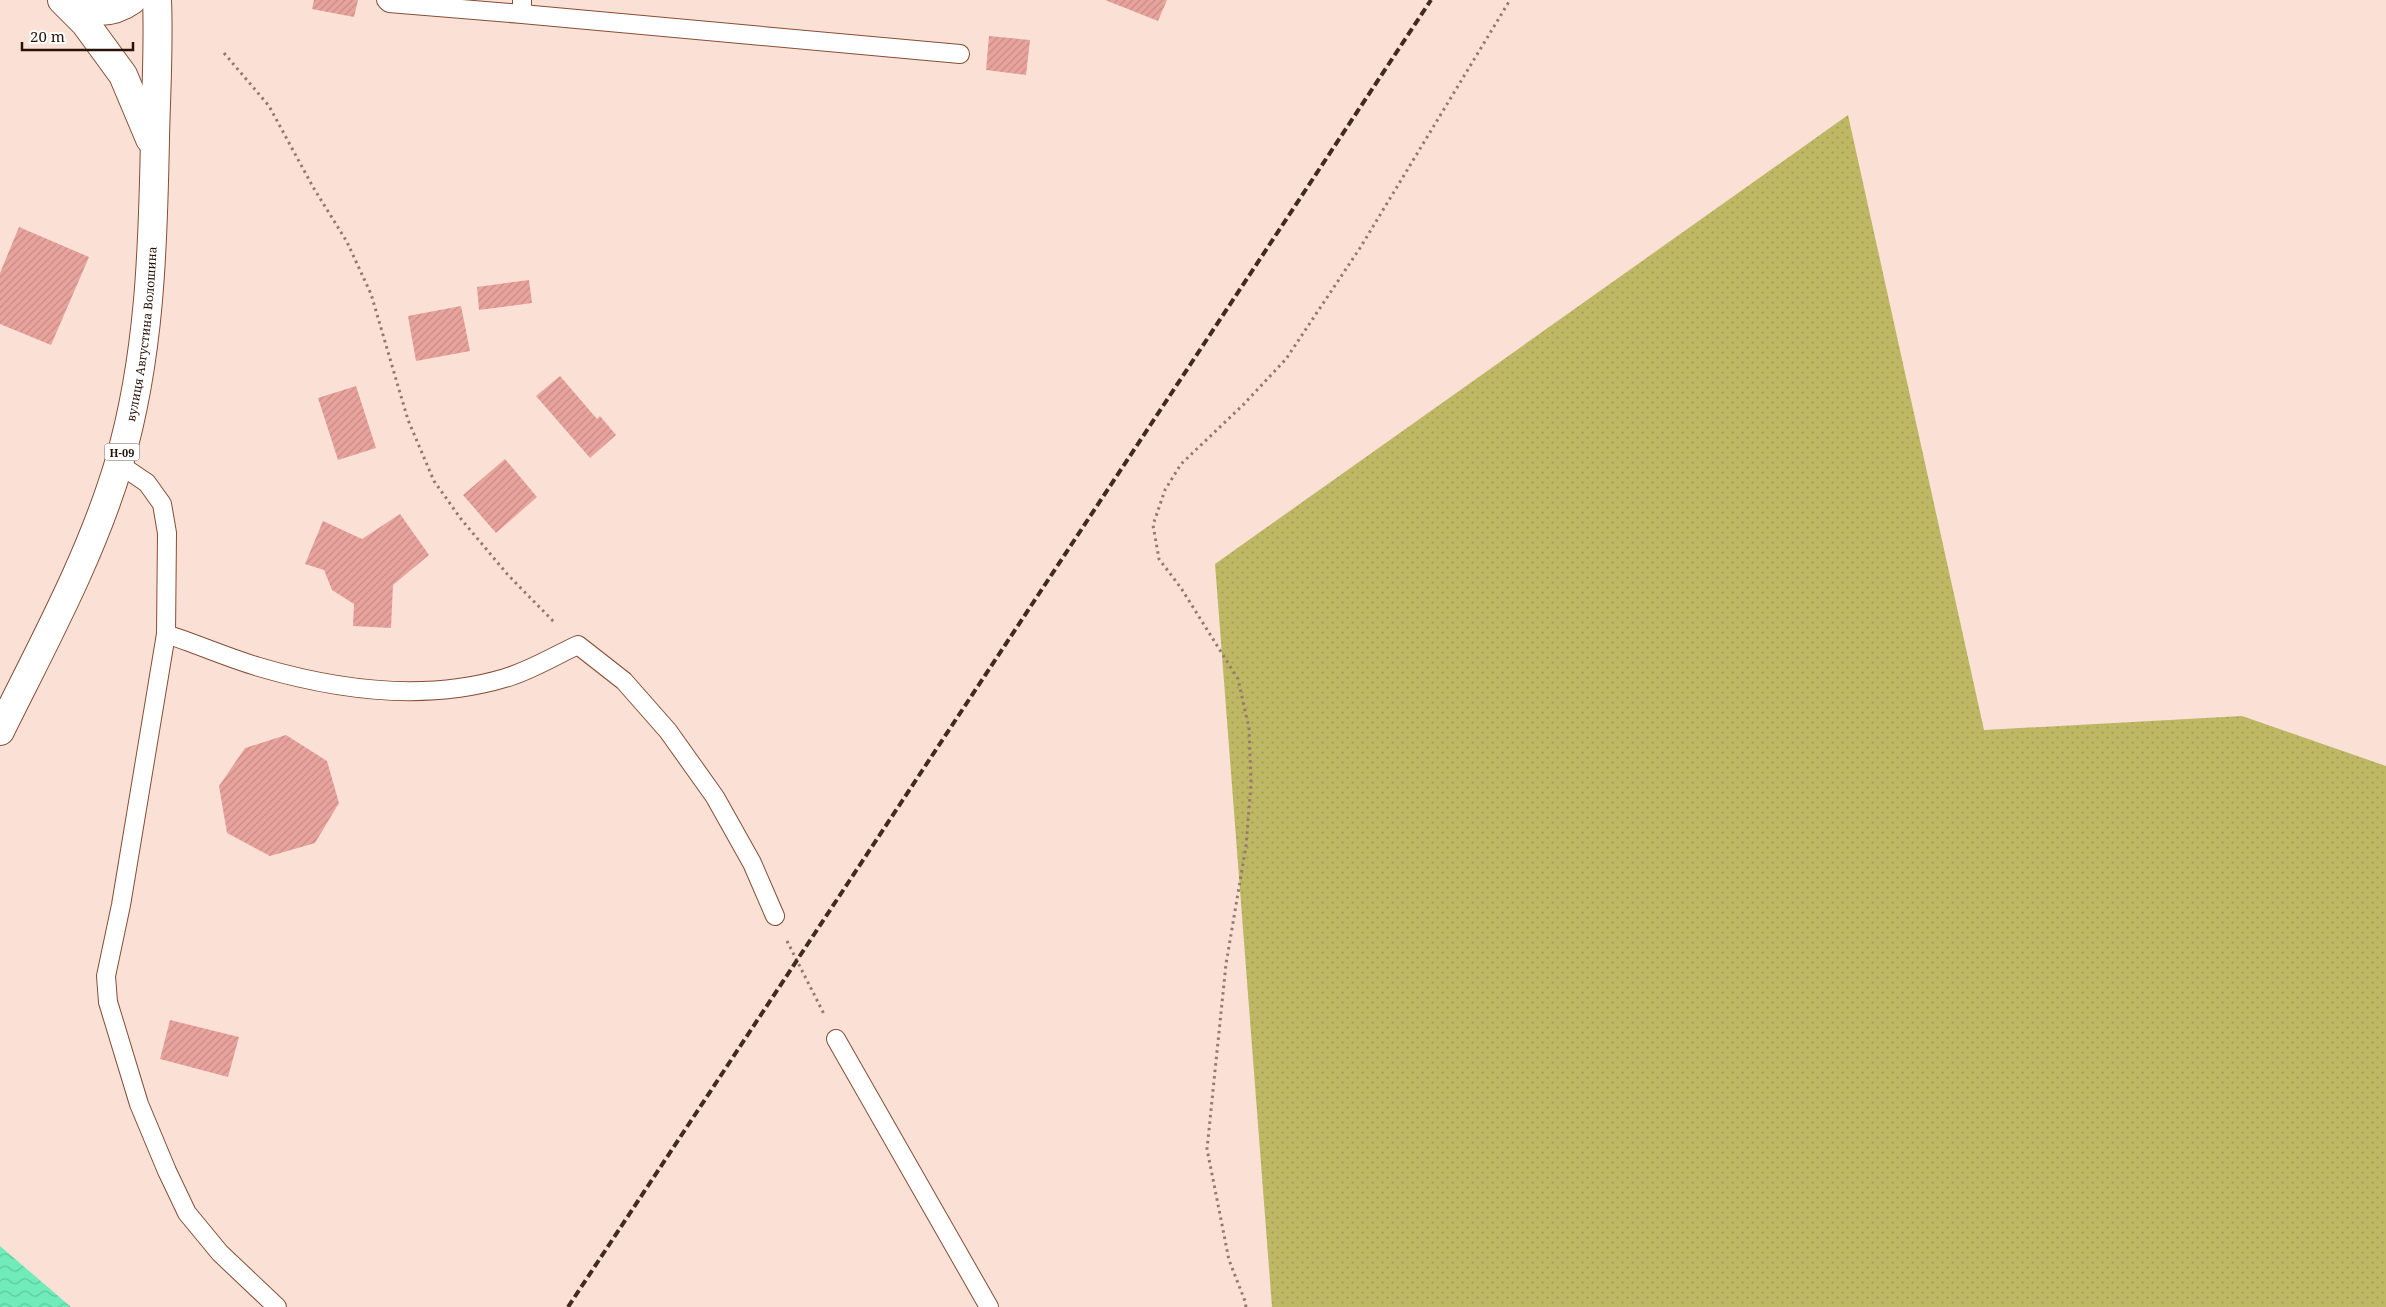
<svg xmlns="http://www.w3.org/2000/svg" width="2386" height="1307" viewBox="0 0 2386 1307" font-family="'Noto Serif',serif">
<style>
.green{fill:url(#green-dots)}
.water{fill:url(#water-waves)}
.building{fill:url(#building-hatch)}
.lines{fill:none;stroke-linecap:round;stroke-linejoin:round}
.lane-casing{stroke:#854e35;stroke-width:20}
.primary-casing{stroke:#854e35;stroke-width:30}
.path{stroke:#937a70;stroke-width:3;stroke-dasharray:2.5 4;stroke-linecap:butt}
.lane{stroke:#fff;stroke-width:18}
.primary{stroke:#fff;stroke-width:28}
.rail{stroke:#412a20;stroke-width:4;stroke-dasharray:8 4;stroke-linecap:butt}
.labels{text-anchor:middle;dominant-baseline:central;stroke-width:4;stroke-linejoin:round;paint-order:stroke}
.shield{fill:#fff;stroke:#695a53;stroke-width:1}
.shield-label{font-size:11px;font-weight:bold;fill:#291309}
.street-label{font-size:12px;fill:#291309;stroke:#fff}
</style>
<defs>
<pattern id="green-dots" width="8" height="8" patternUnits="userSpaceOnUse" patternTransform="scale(1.25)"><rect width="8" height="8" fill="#beb865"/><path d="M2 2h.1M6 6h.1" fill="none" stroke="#a39d56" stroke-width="1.8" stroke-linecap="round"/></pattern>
<pattern id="water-waves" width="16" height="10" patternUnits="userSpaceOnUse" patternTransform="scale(1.25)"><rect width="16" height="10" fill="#70ebba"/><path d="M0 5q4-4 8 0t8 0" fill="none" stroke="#61c99f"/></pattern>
<pattern id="building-hatch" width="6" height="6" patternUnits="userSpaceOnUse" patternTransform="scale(1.25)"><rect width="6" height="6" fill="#e8a39d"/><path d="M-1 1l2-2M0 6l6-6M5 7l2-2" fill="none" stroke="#c78b86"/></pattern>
</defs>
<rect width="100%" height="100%" fill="#fbe0d5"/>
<!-- green -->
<path class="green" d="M1848,115L1984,730L2242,716L2386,766V1307H1272L1215,564Z"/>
<!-- water -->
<path class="water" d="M0,1246L71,1307H0Z"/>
<!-- building -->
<path class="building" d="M314,0H358L354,17L312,9Z
M1105,0H1167L1158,21Z
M989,36L1030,40L1026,75L986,70Z
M19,227L89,257L51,345L0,324V273Z
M529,280L532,303L479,310L477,287Z
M461,306L470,351L416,361L408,316Z
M560,376L597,419L600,416L616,435L590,458L536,396Z
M356,386L376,448L338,460L318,398Z
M505,459L537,497L496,533L463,495Z
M400,514L429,555L393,585L391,628L353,626L354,604L332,590L324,570L305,564L323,521L362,539Z
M286,735L327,761L339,803L315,843L270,856L227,833L219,786L245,748Z
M170,1020L239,1037L228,1077L160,1059Z"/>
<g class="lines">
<!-- lane casing -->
<g class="lane-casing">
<path id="lane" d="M386,0L389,3L522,14
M522,0V14L960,54
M119,464L147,483L162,504L167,533L166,634L121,905L106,976L108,1002L139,1104L167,1171L187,1213L220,1253L277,1307
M166,634C197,644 228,658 259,667C337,690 425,702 505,678C530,671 554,656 578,645L624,681L668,731L715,797L752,863L775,916
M836,1039L989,1307"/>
</g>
<!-- primary casing -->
<g class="primary-casing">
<g id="primary">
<path d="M62,0L85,23L123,75L150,139"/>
<path d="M65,2C87,14 111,15 132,0"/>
<path id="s1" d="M0,731C43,644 91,557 119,463C150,357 153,247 155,138C156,92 159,46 157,0"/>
</g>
</g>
<!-- path -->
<path class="path" d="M224,53L269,106L313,187L347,242L371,294L408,420L434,481L461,519L508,575L556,624
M787,941L824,1014
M1246,1307L1245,1301L1229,1260L1207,1149L1226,964L1246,846L1251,784L1249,728L1238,679L1181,588L1159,559L1153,525L1165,490L1181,464L1243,405L1286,359L1360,248L1510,0"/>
<!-- lane -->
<use href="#lane" class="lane"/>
<!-- primary -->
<use href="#primary" class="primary"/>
<!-- rail -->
<path class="rail" d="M568,1307L1431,0"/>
</g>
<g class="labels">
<!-- shield labels -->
<rect class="shield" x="104.5" y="443.5" width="35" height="17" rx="4"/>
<g class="shield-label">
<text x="122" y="452">Н-09</text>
</g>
<!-- street labels -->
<g class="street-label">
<text stroke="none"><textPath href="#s1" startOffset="425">вулиця Августина Волошина</textPath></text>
</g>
</g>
<!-- scale -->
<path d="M22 42v8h111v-8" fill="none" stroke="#291309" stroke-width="2.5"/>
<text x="30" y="42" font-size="15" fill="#291309" stroke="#ffffff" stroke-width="4" paint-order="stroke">20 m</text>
</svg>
